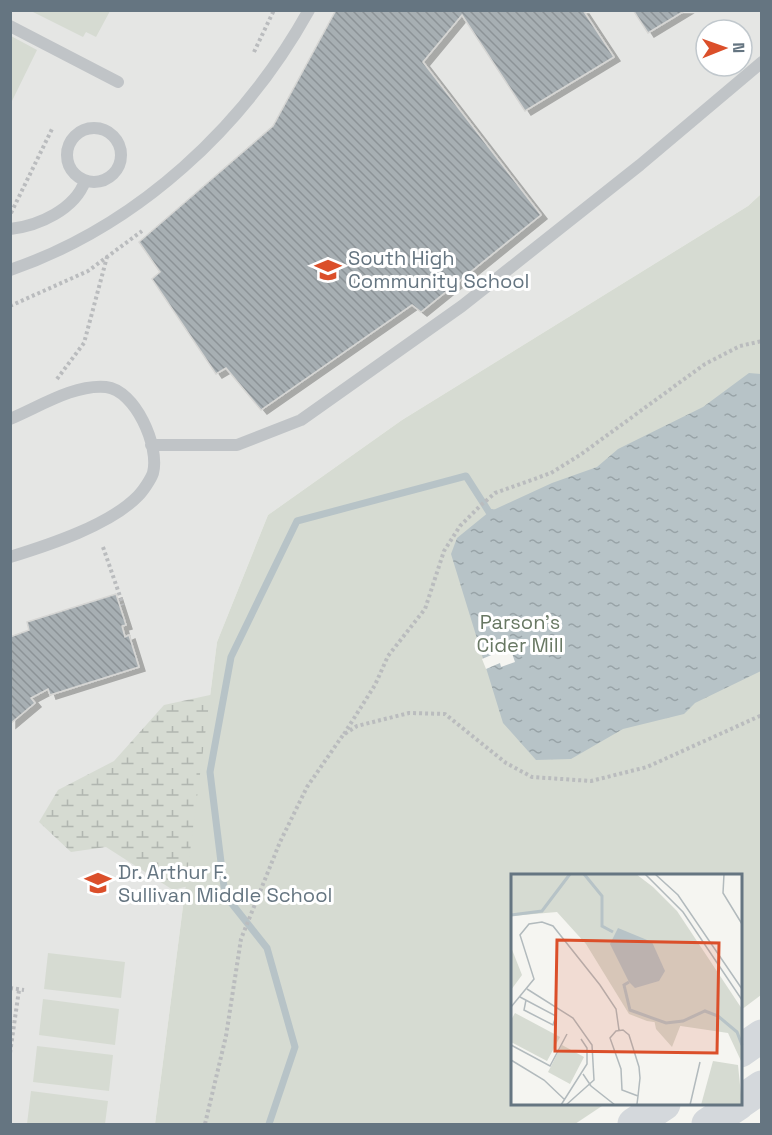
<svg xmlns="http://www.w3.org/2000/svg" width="772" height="1135" viewBox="0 0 772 1135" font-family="'Space Grotesk',sans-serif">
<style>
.built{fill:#e5e6e4;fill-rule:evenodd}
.wetland{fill:url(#wetland-marsh)}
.park{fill:#d6dbd2}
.water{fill:url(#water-ripples)}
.pier{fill:#f5f5f1}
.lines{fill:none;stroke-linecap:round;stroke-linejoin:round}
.stream{stroke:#b7c3c7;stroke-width:7}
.building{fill:url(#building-back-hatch);stroke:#d6d6d4;stroke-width:1.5;filter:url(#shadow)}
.path{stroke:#babcbe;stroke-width:4;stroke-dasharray:3 3;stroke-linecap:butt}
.lane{stroke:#c0c4c7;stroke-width:12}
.secondary{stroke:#d4d8dc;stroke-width:33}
.labels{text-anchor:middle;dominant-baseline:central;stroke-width:6;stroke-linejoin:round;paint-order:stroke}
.poi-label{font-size:20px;fill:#657581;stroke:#fff;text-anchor:start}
.park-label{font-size:20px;fill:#687863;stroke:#fff}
.inset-river{fill:none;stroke:#b7c3c7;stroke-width:3}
.inset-road{fill:none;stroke:#b2babd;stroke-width:1.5}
.view{fill:#db4f2a;fill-opacity:0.15;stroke:#db4f2a;stroke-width:3}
.inset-edge{fill:none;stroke:#657581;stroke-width:3}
</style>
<defs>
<pattern id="wetland-marsh" width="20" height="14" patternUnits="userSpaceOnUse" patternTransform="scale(1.5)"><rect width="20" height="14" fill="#d6dbd2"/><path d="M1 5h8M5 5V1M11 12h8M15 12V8" fill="none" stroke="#b1b6b0"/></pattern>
<pattern id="water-ripples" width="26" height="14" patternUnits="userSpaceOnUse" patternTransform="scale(1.5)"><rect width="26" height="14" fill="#b7c3c7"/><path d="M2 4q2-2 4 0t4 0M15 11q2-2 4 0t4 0" fill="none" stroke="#98a3a7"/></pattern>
<pattern id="building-back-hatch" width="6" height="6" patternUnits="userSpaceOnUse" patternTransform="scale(1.5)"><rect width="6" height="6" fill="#a7afb3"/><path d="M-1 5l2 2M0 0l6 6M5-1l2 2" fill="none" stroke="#8c9397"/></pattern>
<filter id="shadow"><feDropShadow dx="6" dy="4" stdDeviation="0" flood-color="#0004"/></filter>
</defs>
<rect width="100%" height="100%" fill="#f5f5f1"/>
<!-- built -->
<path class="built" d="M10,11H761V194L748,206L402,420L268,515L217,642L155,1124H11ZM706,30H742V66H706Z"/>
<!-- wetland -->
<path class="wetland" d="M233,690L204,882L173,890L106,847L71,852L39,822L58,790L114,761L164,705Z"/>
<!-- park -->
<path class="park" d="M31,11H110L96,37L86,32L83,37Z
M11,36L37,50L11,103Z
M761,194V995L741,1010L740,876H512V1104H605L575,1124H155L217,642L268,515L402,420L748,206Z
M48,953L125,962L121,998L44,989Z
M43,999L119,1009L115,1045L39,1035Z
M37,1046L113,1055L109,1091L33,1082Z
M31,1091L108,1101L105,1124H27Z"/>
<!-- water -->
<path class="water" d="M749,373L761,374V671L695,703L684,714L623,729L571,759L536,760L503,723L451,554L457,538L489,512L552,483L597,467L618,449L703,407Z"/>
<!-- pier -->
<path class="pier" d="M510,647L515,662L501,667L500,663L486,669L482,659Z"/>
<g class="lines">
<!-- stream -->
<path class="stream" d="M269,1124L295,1047L267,948L225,895L210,772L231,657L297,521L466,476L489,512L498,514"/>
</g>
<!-- building -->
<path class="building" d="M336,10H583L614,57L525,111L462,15L423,62L541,215L421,312L412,305L261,410L226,368L216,374L152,279L160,272L139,242L273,126Z
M633,10H686L648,33Z
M116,594L126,625L122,626L125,637L129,635L139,667L50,695L48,689L31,698L35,703L10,724V637L29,630L27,622Z"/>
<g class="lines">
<!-- path -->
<path class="path" d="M254,52L274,10
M11,213L53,127
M10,306L88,271L142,231
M57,379L84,343L107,257
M103,547L123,605
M344,734L375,685L388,656L425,609L444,551L460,526L480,506L495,493L551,473L580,455L705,364L740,346L762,341
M10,988L24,990
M10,1053L19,990
M205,1124L226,1036L241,939L280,842L307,787L343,735L357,726L409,713L445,714L506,763L532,777L591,781L647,767L762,715"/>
<!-- lane -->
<path class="lane" d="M10,26L118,82
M67 155a27 27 0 1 1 54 0a27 27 0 1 1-54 0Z
M10,229C39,226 75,209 85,181
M10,270C138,226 244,127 309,10
M10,419C39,407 74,384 106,387C135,390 160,446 153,473C151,479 143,491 138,496C110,525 49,545 10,557
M151,445H237L301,420L462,306L640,165L762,62"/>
<!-- secondary -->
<path class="secondary" d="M740,1051L762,1036
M740,1102L762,1087
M634,1124L664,1104
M708,1124L738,1104"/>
</g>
<!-- icons -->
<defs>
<g id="school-bare" transform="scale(2.07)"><path d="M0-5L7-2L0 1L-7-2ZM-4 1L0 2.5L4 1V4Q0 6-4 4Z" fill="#db4f2a" stroke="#fff" stroke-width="2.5" paint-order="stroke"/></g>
</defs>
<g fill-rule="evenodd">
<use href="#school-bare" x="328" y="270"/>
<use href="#school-bare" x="98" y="883"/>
</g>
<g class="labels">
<!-- poi labels -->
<g class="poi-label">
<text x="348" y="258">South High<tspan x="348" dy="23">Community School</tspan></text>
<text x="118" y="872">Dr. Arthur F.<tspan x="118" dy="23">Sullivan Middle School</tspan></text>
</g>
<!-- park labels -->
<g class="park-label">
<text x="520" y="622">Parson's<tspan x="520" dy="23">Cider Mill</tspan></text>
</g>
</g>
<!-- overview -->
<g transform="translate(511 874)">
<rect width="231" height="231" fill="#f5f5f1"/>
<path d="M0,73L11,101L0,116ZM143,145L170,150L161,173L145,155Z" fill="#d6dbd2"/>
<path d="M0,0H125L142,13L166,37L231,135V189L217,159L136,147L118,140L75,70L46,38L0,42ZM4,139L49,163L36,187L0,168V146ZM51,171L73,183L59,210L37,198ZM202,187L227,191L231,231H190Z" fill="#d6dbd2"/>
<path d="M107,54L141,68L154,97L148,107L124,114L118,108L99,70Z" fill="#b7c3c7"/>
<path class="inset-river" d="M73,0L91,22V52L102,58M0,41L31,37L59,0M118,108L113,111L119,136L155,149L172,147L194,137L207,142L226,158L231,171"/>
<path class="inset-road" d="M134,0L172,38L231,126M144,0L167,21L231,115M213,0L212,19L231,50M16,115L62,144L81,171L83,206L55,231M9,123L45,142L42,151L13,136L15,126M0,133L23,105L9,61L18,50L31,48L42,52L89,111L105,135L108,156M0,171L39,192L56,160M0,186L33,206L54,226M72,200L80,212L104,231M50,231L76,190V174L70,165M126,231V230L127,222L129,204L128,193L118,161L112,156L105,157L99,164L110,195L111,216L127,222M179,231L189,188"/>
<path class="view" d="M46,66L208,69L206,179L44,177Z"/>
<rect width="231" height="231" class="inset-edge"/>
</g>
<!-- border -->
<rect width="772" height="1135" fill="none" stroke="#657581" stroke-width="24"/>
<!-- north arrow -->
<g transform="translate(724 48) rotate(89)"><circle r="28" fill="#ffffff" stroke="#c1c8cd" stroke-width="1.5"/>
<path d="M0-4.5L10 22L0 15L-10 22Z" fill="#db4f2a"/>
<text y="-9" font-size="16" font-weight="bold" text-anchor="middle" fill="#657581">N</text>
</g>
</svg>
